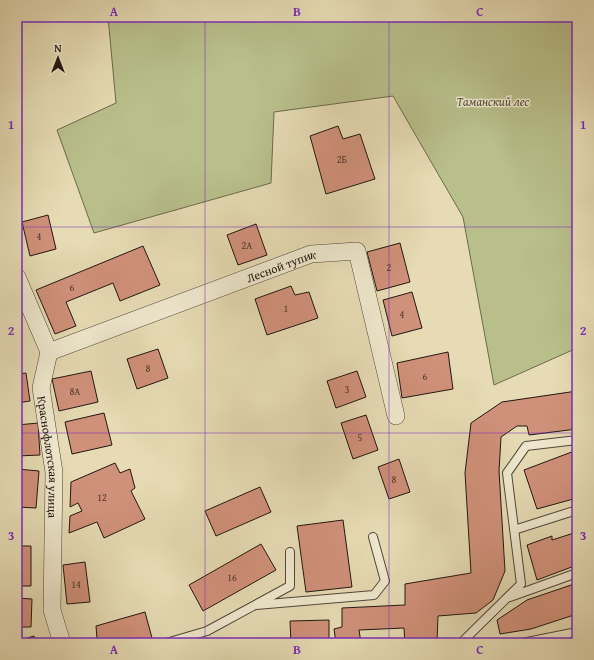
<svg xmlns="http://www.w3.org/2000/svg" width="594" height="660" viewBox="0 0 594 660" font-family="'Gentium Book Plus',serif">
<style>
.green{fill:#b8bf8b;stroke:#6c6a4e}
.building{fill:#d0917a;stroke:#211611}
.lines{fill:none;stroke-linecap:round;stroke-linejoin:round}
.service-casing{stroke:#52473a;stroke-width:10}
.minor-casing{stroke:#52473a;stroke-width:18}
.service{stroke:#efe8ce;stroke-width:8}
.minor{stroke:#efe8ce;stroke-width:17}
.grid{fill:none;stroke:#7b2cbf;stroke-width:1;stroke-opacity:0.55}
.labels{text-anchor:middle;dominant-baseline:central;stroke-width:3;stroke-linejoin:round;paint-order:stroke}
.number-label{font-size:10px;fill:#4d352b}
.park-label{font-size:12px;font-style:italic;fill:#4e4936;stroke:#efe8ce}
.street-label{font-size:12px;fill:#211611;stroke:#efe8ce}
.neatline{fill:none;stroke:#7b2cbf;stroke-width:1.5}
.grid-label{font-size:13px;text-anchor:middle;font-weight:bold;fill:#7b2cbf}
</style>
<rect width="100%" height="100%" fill="#e6dbb4"/>
<filter id="stains"><feTurbulence type="fractalNoise" baseFrequency=".005" numOctaves="4"/><feColorMatrix values="0 0 0 0 .2 0 0 0 0 .09 0 0 0 0 .02 0 0 0 .5 -.17"/></filter>
<radialGradient id="worn" r=".72"><stop offset=".6" stop-color="#630" stop-opacity="0"/><stop offset="1" stop-color="#630" stop-opacity=".3"/></radialGradient>
<!-- green -->
<path class="green" d="M108,17H577V348L494,385L463,217L393,96L274,112L271,183L94,233L57,130L116,103Z"/>
<!-- building -->
<path class="building" d="M338,126L343,139L360,134L375,179L326,194L310,136Z
M48,215L56,249L30,256L22,222Z
M256,224L267,255L238,265L227,235Z
M400,243L410,282L377,291L367,252Z
M143,246L160,285L120,301L113,283L66,302L76,326L55,334L36,290Z
M291,286L295,295L309,292L318,318L267,335L255,299Z
M412,292L422,328L392,336L383,300Z
M158,349L168,378L137,389L127,359Z
M448,352L453,389L402,398L397,363Z
M91,371L98,402L59,411L52,379Z
M357,371L366,397L336,408L327,381Z
M26,373L30,401L17,403V374Z
M577,391V429L529,435L527,426H517L501,437L499,471L505,571L493,600L476,613L438,616L437,643H405L404,628L359,630L361,643H336L334,629L342,627V608L405,605V584L471,573L465,473L471,423L502,402Z
M104,413L112,445L72,454L65,422Z
M366,415L378,450L353,459L341,423Z
M38,423L40,455L17,456V425Z
M577,450V498L537,509L524,470Z
M399,459L410,492L389,499L378,467Z
M115,463L120,473L130,469L135,488L131,491L145,519L104,538L97,522L69,533L70,516L82,511L78,503L70,507L71,482Z
M17,469L39,471L36,508L17,507Z
M260,487L271,512L216,536L205,511Z
M343,520L352,587L306,592L297,526Z
M577,532V565L537,580L527,545L552,536V540Z
M261,544L276,570L203,611L189,585Z
M17,546H31V586H17Z
M85,562L90,602L67,604L63,565Z
M577,583V614L531,629L500,634L497,620L527,600Z
M17,598L32,599L31,627H17Z
M145,612L152,638L136,643H89L97,639L96,626Z
M329,620V643H291L290,621Z
M34,636L36,643H17V641Z"/>
<g class="lines">
<!-- service casing -->
<g class="service-casing">
<path id="service" d="M514,530L577,510
M510,597L577,573
M256,605L374,595L385,581L373,537
M166,643L207,631L290,586V552
M461,643L521,584L507,473L526,446L577,440
M522,643L577,632"/>
</g>
<!-- minor casing -->
<g class="minor-casing">
<g id="minor">
<path id="s1" d="M17,277L49,352L41,388L54,472L52,610L62,643"/>
<path id="s2" d="M49,352L311,254L357,251L396,416"/>
</g>
</g>
<!-- service -->
<use href="#service" class="service"/>
<!-- minor -->
<use href="#minor" class="minor"/>
</g>
<!-- grid -->
<path class="grid" d="M205,17V643M389,17V643M17,227H577M17,433H577"/>
<g class="labels">
<!-- number labels -->
<g class="number-label">
<text x="342" y="159">2Б</text>
<text x="39" y="236">4</text>
<text x="247" y="245">2А</text>
<text x="389" y="267">2</text>
<text x="72" y="287">6</text>
<text x="286" y="308">1</text>
<text x="402" y="314">4</text>
<text x="148" y="368">8</text>
<text x="425" y="376">6</text>
<text x="347" y="389">3</text>
<text x="75" y="391">8А</text>
<text x="360" y="437">5</text>
<text x="394" y="479">8</text>
<text x="102" y="497">12</text>
<text x="232" y="577">16</text>
<text x="76" y="584">14</text>
</g>
<!-- park labels -->
<g class="park-label">
<text x="493" y="101">Таманский лес</text>
</g>
<!-- street labels -->
<g class="street-label">
<text stroke="none"><textPath href="#s2" startOffset="248">Лесной тупик</textPath></text>
<text stroke="none"><textPath href="#s1" startOffset="188">Краснофлотская улица</textPath></text>
</g>
</g>
<!-- margin -->
<rect width="594" height="660" fill="none" stroke="#e6dbb4" stroke-width="44"/>
<!-- north arrow -->
<g transform="translate(58 58)" stroke="#efe8ce" stroke-width="3" paint-order="stroke">
<path d="M0-3L7 15L0 10L-7 15Z" fill="#211611"/>
<text y="-6" font-size="11" font-weight="bold" text-anchor="middle" fill="#211611">N</text>
</g>
<rect x="22" y="22" width="550" height="616" class="neatline"/>
<g class="grid-label">
<text x="114" y="16">A</text>
<text x="297" y="16">B</text>
<text x="480" y="16">C</text>
<text x="11" y="129">1</text>
<text x="583" y="129">1</text>
<text x="11" y="335">2</text>
<text x="583" y="335">2</text>
<text x="11" y="540">3</text>
<text x="583" y="540">3</text>
<text x="114" y="654">A</text>
<text x="297" y="654">B</text>
<text x="480" y="654">C</text>
</g>
<rect width="100%" height="100%" filter="url(#stains)"/>
<rect width="100%" height="100%" fill="url(#worn)"/>
</svg>
